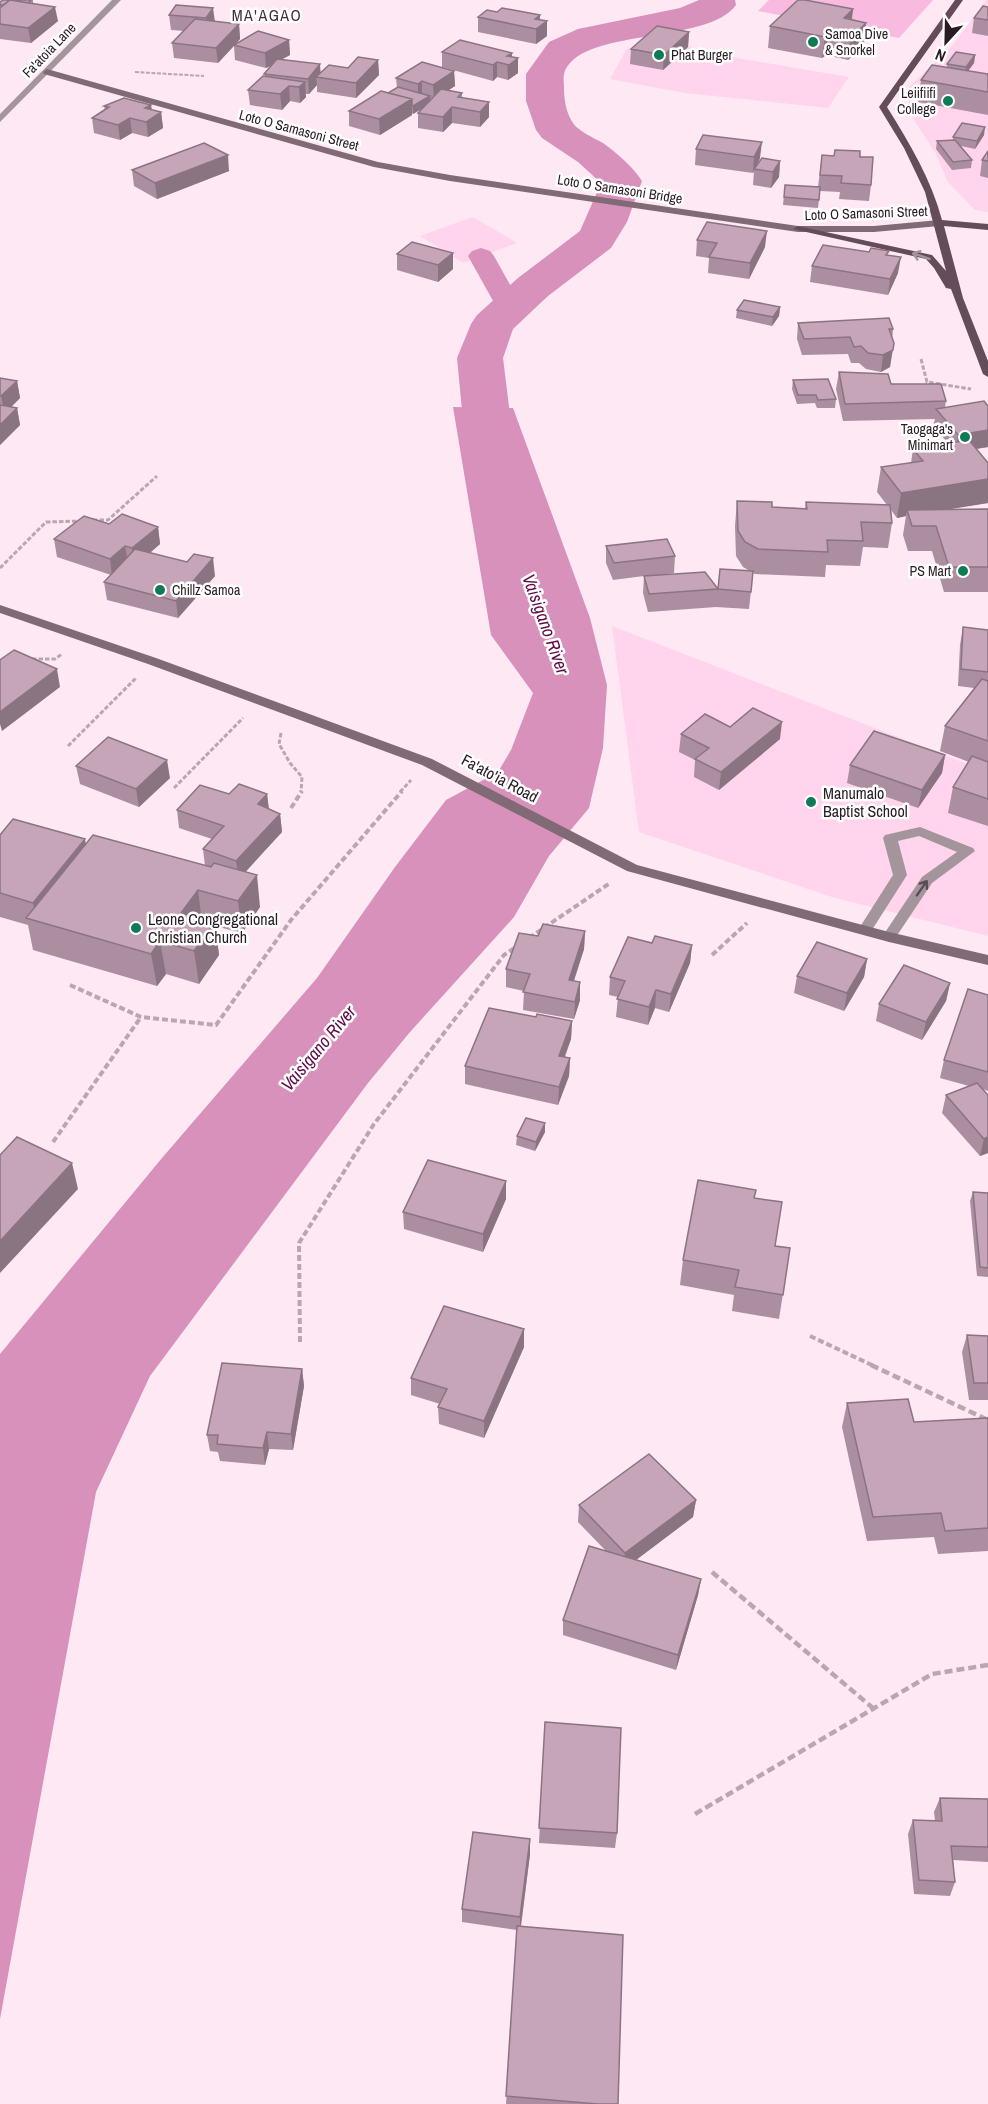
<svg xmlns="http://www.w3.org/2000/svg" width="988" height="2104" viewBox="0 0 988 2104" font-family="'Archivo Narrow',sans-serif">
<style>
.built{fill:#ffd4ec}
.green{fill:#f9badf}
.water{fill:#d791bb}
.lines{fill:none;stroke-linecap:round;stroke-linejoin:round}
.canal{fill:#d791bb;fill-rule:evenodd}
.river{fill:#d791bb;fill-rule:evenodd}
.path-far3{stroke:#b9a6b1;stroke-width:2;stroke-dasharray:4 1.5;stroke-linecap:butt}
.path-far2{stroke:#b9a6b1;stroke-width:3;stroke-dasharray:4.5 2;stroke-linecap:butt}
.path-far1{stroke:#b9a6b1;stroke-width:4;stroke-dasharray:6 3;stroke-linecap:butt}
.path{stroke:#b9a6b1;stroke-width:4.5;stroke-dasharray:8 4;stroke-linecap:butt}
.lane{fill:#a4959d;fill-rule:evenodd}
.street{fill:#a4959d;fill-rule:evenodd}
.secondary{fill:#7f6a76;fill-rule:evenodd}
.primary{fill:#654c5a;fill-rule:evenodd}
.wall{fill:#ab8e9f}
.shaded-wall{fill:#8b7482}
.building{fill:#c7a5b9;stroke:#8b7482;stroke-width:1.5}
.oneway{stroke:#a3949c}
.oneway2{stroke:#5a4c54}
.poi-dot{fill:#0e7b56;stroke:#fff;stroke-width:2}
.labels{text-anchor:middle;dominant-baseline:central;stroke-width:5;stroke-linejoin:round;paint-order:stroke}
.far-poi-label{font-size:14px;fill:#281b23;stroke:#fff;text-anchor:start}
.far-street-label{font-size:14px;fill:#281b23;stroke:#fff}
.far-quarter-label{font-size:16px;letter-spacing:1.5px;fill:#452a3a;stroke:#fff}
.street-label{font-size:16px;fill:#281b23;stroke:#fff}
.poi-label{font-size:16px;fill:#281b23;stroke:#fff;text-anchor:start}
.water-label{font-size:18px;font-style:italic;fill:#5f0b47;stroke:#fff}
</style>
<rect width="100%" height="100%" fill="#fee8f4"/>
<!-- built -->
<path class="built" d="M986,0H988V212L975,210L948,182L935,152L910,114L907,89L952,46Z
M654,37L731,57L849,77L828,108L685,93L610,79L626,50Z
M473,217L517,243L463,263L420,236Z
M612,626L988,772V936L835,898L639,832Z"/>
<!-- green -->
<path class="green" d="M769,0H933L899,38L758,11Z"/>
<!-- water -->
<path class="water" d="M453,407L513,408L590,618L607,685L603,748L589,808L549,856L514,917L410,1032L368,1083L150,1376L96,1492L0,2019V1354L162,1158L317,978L395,867L446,800L498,772L511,750L533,693L491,635Z"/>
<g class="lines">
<!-- canal -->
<path class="canal" d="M481,248L490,251L494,256L523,308L519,314L510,316L501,314L497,308L468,256L472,251Z"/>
<!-- river -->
<path class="river" d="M699,0H735L736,5C708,45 577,27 564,74C563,78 564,84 564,88C564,99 566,113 573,123C578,131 594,138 603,143C617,153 633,167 642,181L627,222L611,248L548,296L513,329L503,358L512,431L531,497L524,508L506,512L488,508L481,497L464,431L457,358L471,324L477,315L518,278L580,231L601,183L578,162L542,138L536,130L526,101V74L549,42L578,29L680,8Z"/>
<!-- path-far3 -->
<path class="path-far3" d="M135,72L204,76"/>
<!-- path-far2 -->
<path class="path-far2" d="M921,359L927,382L971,389
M93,520H108L157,476
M0,568L46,522L82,521
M32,659H55L62,654
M281,733L279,744L290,763L302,777L301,792
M68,746L136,678
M174,788L243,718
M400,792L411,780"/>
<!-- path-far1 -->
<path class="path-far1" d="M291,808L302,791
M529,938L610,883
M712,955L747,923
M70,985L141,1017L216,1025L291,920L402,791
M53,1142L141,1017
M810,1336L874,1366
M300,1342L299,1243L374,1124L504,955L516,947"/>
<!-- path -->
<path class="path" d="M871,1365L988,1420
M712,1572L874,1709
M695,1814L932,1674L988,1665"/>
<!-- lane -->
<path class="lane" d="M920,827L973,848L975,851L932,883L894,940L889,942L882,937L922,877L957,852L919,836L898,841L907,875L870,933H860L858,930L893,875L883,838L885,835Z"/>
<!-- street -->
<path class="street" d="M112,0H121L0,122V114Z"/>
<!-- secondary -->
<path class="secondary" d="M47,69L378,162L450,175L798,226H874L939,220L944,223L939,226L874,232H798L450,181L374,167L44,74L43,72Z
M0,605L156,658L432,759L637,865L889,932L988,955V965L889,942L627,871L422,765L148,664L0,613Z"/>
<!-- primary -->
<path class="primary" d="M955,0H963L887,107C910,144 931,179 942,220L988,224V230L944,226L963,298L988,361V377L983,374L951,289L946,288L934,268L926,259L793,229L798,226L932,255L946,271L925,192L904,148L879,107Z"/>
</g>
<!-- wall -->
<path class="wall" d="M3,0H33V3L58,21L31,43L0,39V2Z
M176,5L215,21L239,24L240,39L236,43L289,40L290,55L282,59L321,73L348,68L378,60L379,75L356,98L317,92V85L309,94H305L306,97L300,103L290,101L282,110L250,105L248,90L265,76L264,74L271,66L266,68L235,60L234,46L218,63L174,58L172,43L184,31L171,30L169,15Z
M988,7V36L972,33L974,18Z
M853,9L852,20L864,44L848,60L826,55L822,58L768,48L770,26Z
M497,12L547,21V36L536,44L478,32V17Z
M689,32L688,47L663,70L630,64L631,49Z
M442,52L512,57L518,58V73L508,80L497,77L493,81L442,67Z
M975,55L974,63L968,71L988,74V115L918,102L921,80L947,67V64Z
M454,71L455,86L448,90L462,93V98L489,117L480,127L452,123L443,132L418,128V113L421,109L413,114L412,113V115L380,135L349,126V111L388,93L397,88L396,78Z
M151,105L152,110L161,112L163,128L148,137L132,133L120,140L94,133L92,118L105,110L104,106Z
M984,135L975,149L961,146L972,160L971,168L952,170L936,149L937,141L953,140V137Z
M696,149L760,158L756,167L780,161L779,177L771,188L753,185L754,171L753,173L695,165Z
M988,151V178L980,176L982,160Z
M822,155L860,157L871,185L869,201L839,199L840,192L820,191L818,208L783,205L785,185L818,187Z
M132,170L229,171L157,199L134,186Z
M697,240L765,247L749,279L708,273L709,258L696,256Z
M397,254L453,269L438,282L397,270Z
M888,255L898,273L888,295L810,282L812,266Z
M780,307L779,316L772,326L736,318L737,310Z
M798,323L893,329L890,367L881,372L866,369L859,363H851L848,354L802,355L797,339Z
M839,372L891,384L946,401L945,407L988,406V447L976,449L988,463V503L946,509H988V592H944L932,551H908L903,535L906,516L897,518L891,510L892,523L888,548L863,547L860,566L826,565L825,577L755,574L753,573L749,609L716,607L648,612L643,593L644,576L613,580L606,563V546L675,556L674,573L660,575L718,589L750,571L743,567L736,556L735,526L737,501L772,507L805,508L806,502L887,505L877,492L881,467L911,463L913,449L948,443L933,426L935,419L843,421L836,389Z
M0,378L17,381L20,398L11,407L17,408L20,425L0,445Z
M793,380L836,399L835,408H817L815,403L797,404L792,389Z
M109,524L158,527L160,544L150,553L215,576L178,618L107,600L104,582L111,575L57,557L54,539Z
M963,627L988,630V826L948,813L953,787L969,762L940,751L945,726L974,688L958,686L960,645Z
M730,727L780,739L719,790L694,777L695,760L679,752L681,734Z
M945,755L942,773L918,808L847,783L850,765Z
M76,766L170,778L139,807L80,784Z
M229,794H267L269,809L280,814L282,832L245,872L260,907L242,933L215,926L219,955L199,984L166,974L157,986L33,950L28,925L0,917V835L85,844L205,866L203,849L212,839L179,828L177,810Z
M585,931L584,949L574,981L580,982V1000L574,1019L523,1010L524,991L506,987V969L538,936Z
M652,943L692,945L690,963L669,1012L655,1008L648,1025L616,1017L618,997L609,995L610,977Z
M867,959L864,977L844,1011L794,993L797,976Z
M950,983L946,1001L922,1040L876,1021L879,1004Z
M988,995V1091L983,1089L988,1095V1153L980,1156L942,1113L946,1095L969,1086L940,1078L944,1060Z
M536,1017L572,1021L571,1039L565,1057L570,1058L569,1076L558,1105L465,1084V1066Z
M545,1132L535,1151L516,1145L517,1136Z
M506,1181V1199L483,1252L404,1229L403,1212Z
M973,1192L988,1193V1277L977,1276L970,1201Z
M755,1198L775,1246L790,1248L779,1319L732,1311L734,1295L680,1285L683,1260Z
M524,1329V1347L484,1438L439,1424L438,1407L440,1404L411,1395V1378Z
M967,1335L988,1336V1400H969L962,1352Z
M302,1369L304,1386L293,1450L269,1449L265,1465L220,1461L218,1452L210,1451L207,1435Z
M847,1403L914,1422L988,1418V1551L938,1554L934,1537L867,1541L842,1427Z
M696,1500L693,1517L636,1560L701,1579L698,1595L676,1670L563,1635V1620L606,1551L578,1522L579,1505Z
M545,1722L617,1833L615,1848L539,1843Z
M940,1798L988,1799V1862L953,1860L955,1882L950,1896L914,1894L908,1834L913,1820H935L934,1812Z
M530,1839V1854L521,1927L618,2104H506L517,1930L462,1922V1909Z"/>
<!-- shaded-wall -->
<path class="shaded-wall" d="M55,7L58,21L31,43L28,28Z
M213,8L215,22L208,32L206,18Z
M853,9L850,30L844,18Z
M540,15V27L547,21V36L536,44V29L535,19Z
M866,23L864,44L848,60L851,38Z
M239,24L240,39L218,63L216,48Z
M689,32L688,47L663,70L664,55Z
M828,34L826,55L822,58L825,37Z
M289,40L290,55L266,68L265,53Z
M512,53V63L518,58V73L508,80L507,56Z
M975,55L974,63L965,75L966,67Z
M378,60L379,75L356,98V83Z
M497,62V77L493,81V65Z
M320,64L321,78L316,77L317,85L309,94L308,79Z
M454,71L455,86L434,100L433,85Z
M422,81V97L418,99V84Z
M305,82L306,97L300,103L299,87Z
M289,86L290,101L282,110L280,94Z
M430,96V104L413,114V106Z
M412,99V115L380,135L379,119Z
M489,102V117L480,127V112Z
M151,105L152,118L161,112L163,128L148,137L145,108Z
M452,107V123L443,132V117Z
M130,118L132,133L120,140L118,125Z
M985,127L984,135L975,149L977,141Z
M762,142L760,158L753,173L754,157Z
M228,155L229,171L157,199L155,183Z
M780,161L779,177L771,188L773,172Z
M767,231L765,247L749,279L750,263Z
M453,253V269L438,282V265Z
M901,257L898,273L888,295L890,279Z
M780,307L779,316L772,326L773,317Z
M894,343L890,367L881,372L883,355Z
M17,381L20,398L5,413L1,396Z
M17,408L20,425L0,445V425Z
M988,430V447L955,452L958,435Z
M988,479V503L909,516L907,510L906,516L897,518L901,493Z
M158,527L160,544L134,566L132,548Z
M125,546L128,563L112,576L110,559Z
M213,558L215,576L178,618L176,601Z
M57,669L60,687L2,731L0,724V712Z
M782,722L780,739L719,790L721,772Z
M945,755L942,773L918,808L922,790Z
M167,760L170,778L139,807L136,789Z
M267,794L269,812L258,804Z
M280,814L282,832L239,879L236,861Z
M85,839L89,864L37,921L33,903Z
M257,875L260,907L242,933L238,901Z
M198,890L202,922L181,913Z
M215,922L219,955L199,984L194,951Z
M585,931L584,949L568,998L569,980Z
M160,941L166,974L157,986L151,954Z
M692,945L690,963L669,1012L671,994Z
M867,959L864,977L844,1011L847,993Z
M580,982V1000L574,1019L575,1002Z
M950,983L946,1001L922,1040L926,1022Z
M656,990L655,1008L648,1025L649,1007Z
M572,1021L571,1039L558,1073L559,1056Z
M570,1058L569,1076L558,1105L559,1087Z
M545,1123V1132L535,1151L536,1142Z
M988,1137V1153L980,1156L984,1139Z
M72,1163L78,1189L0,1273V1241Z
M506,1181V1199L483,1252V1234Z
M524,1329V1347L484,1438V1421Z
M302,1369L304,1386L293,1450L291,1434Z
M267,1432L269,1449L265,1465L263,1448Z
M696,1500L693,1517L624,1569L625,1553Z
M701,1579L698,1595L676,1670L678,1655Z
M530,1839V1854L520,1931V1917Z"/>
<!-- building -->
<path class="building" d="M3,0H31L28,3L10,0L3,5H0V2Z
M10,0L55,7L28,28L0,24V8Z
M798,0H805L853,9L844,18L866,23L851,38L828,34L825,37L770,26Z
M176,5L213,8L206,18L169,15Z
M983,6L988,7V20L974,18Z
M502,8L540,15L535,19L547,21L536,29L478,17L487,10L497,12Z
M195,19L239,24L216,48L172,43Z
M657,26L689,32L664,55L631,49Z
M258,31L289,40L265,53L234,45Z
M460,40L512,53L507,56L518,58L509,65L497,62L493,65L442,52Z
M956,52L975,55L966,67L947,64Z
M358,57L378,60L356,83L316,77L329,65L348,68Z
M277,59L320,64L308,79L264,74Z
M422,62L454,71L433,85L422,81L418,84L396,78Z
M932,65L988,74V92L921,80Z
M263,76L305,82L299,87L289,86L280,94L248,90Z
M398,87L430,96L413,106L412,105V99L388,93Z
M441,89L462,93L458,97L489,102L480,112L452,107L443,117L418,113Z
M381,91L412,99L379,119L349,111Z
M124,98L151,105L145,108L161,112L146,122L130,118L118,125L92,118L109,107L104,106Z
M962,123L985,127L977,141L953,137Z
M703,135L762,142L754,157L696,149Z
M955,140L972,160L953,162L937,141Z
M204,143L228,155L155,183L132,170Z
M835,150L860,151V157H873L871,185L841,183L842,176L820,175L822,155L834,156Z
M988,151V161L982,160Z
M762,158L780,161L773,172L754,169Z
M785,185L820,187L819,200L784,197Z
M707,222L767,231L750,263L709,257L717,243L697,240Z
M412,242L453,253L438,265L397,254Z
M823,245L869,252L871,248L889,251L886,255L901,257L890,279L812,266Z
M744,300L780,307L773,317L737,310Z
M889,318L893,329H889L894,343L893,350L883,355L868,353L861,346L854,347L850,337L804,339L798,323Z
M839,372L888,374L891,384H941L946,401L845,404Z
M0,378L17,381L1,396L0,395Z
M828,379L836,399L818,400L816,395H798L793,380Z
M984,401L988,406V430L958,435L936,409Z
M1,405L17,408L0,425V406Z
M969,440L988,463V479L901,493L881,467L923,461L913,449Z
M737,501L772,502V507L807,509L806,502L890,505L892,523L861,522L863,541L827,540L828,552L758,549L745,542L738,531Z
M988,509V567H949L936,526H912L907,510Z
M122,514L158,527L132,548L125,546L110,559L54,539L84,516L109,524Z
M667,539L675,556L614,563L606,546Z
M135,549L187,562L194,554L213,558L176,601L104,582Z
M720,569L753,571L751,592L718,589L649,594L644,576L705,572L718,589Z
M963,627L988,630V672L961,669Z
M14,650L57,669L0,712V660Z
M982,679L988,681V741L945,726Z
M753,708L782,722L721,772L695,759L709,748L681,734L705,714L730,727Z
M874,731L945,755L922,790L850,765Z
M108,737L167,760L136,789L76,766Z
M972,756L988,762V799L953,787Z
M239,784L267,794L258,804L280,814L236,861L203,849L224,826L177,810L200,785L229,794Z
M13,819L85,839L33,903L0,893V835Z
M93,835L211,867L214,863L257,875L238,901L198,890L181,913L215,922L194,951L160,941L151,954L26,918Z
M543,924L585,931L569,980L580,982L575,1002L523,992L530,974L506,969L519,933L538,936Z
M655,936L692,945L671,994L656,990L649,1007L617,999L625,981L610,977L628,937L652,943Z
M817,942L867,959L847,993L797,976Z
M904,965L950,983L926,1022L879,1004Z
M968,989L988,995V1072L944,1060Z
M489,1008L536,1017L537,1014L572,1021L559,1056L570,1058L559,1087L465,1066Z
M977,1083L988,1095V1137L984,1139L946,1095Z
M526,1118L545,1123L536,1142L517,1136Z
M17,1137L72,1163L0,1241V1155Z
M428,1160L506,1181L483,1234L403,1212Z
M698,1180L756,1190L754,1198L782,1202L775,1246L790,1248L783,1295L735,1287L739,1270L683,1260Z
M973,1192L988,1193V1268L980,1267Z
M444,1306L524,1329L484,1421L438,1407L447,1389L411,1378Z
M967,1335L988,1336V1383H974Z
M222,1363L302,1369L291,1434L267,1432L263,1448L217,1444L218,1435H207Z
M908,1399L914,1422L988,1418V1528L945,1531L941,1513L873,1517L847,1403Z
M649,1454L696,1500L625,1553L579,1505Z
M589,1546L701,1579L678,1655L563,1620Z
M545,1722L621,1728L617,1833L539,1828Z
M940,1798L988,1799V1847L951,1846L955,1882L919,1880L913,1820L942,1821Z
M473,1832L530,1839L520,1917L462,1909Z
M517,1926L623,1935L618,2104H597L506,2096Z"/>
<!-- one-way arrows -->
<defs><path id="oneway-shaft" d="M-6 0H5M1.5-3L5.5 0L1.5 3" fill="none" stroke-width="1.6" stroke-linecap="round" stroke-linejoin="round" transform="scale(1.5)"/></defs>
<use class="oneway" href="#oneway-shaft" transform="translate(921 256) rotate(-162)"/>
<use class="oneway2" href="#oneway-shaft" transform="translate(922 888) rotate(-55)"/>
<!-- markers -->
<g class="poi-dot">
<circle cx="813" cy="42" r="6"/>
<circle cx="659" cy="55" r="6"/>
<circle cx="948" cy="101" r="6"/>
<circle cx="965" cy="437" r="6"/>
<circle cx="963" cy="571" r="6"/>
<circle cx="160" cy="590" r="6"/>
<circle cx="811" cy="802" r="6"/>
<circle cx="136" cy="928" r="6"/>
</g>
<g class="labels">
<!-- far-poi labels -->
<g class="far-poi-label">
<text x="825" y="34">Samoa Dive<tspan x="825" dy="16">&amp; Snorkel</tspan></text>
<text x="671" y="55">Phat Burger</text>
<text x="936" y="93" text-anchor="end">Leiifiifi<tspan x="936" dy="16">College</tspan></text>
<text x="953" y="429" text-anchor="end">Taogaga's<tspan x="953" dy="16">Minimart</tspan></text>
<text x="951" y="571" text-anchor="end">PS Mart</text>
<text x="172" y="590">Chillz Samoa</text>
</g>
<!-- far-street labels -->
<g class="far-street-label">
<text transform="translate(49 50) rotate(-46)">Fa'atoia Lane</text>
<text transform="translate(299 130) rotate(15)">Loto O Samasoni Street</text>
<text transform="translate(620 189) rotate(9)">Loto O Samasoni Bridge</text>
<text transform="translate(866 213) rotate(-2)">Loto O Samasoni Street</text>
</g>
<!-- far-quarter labels -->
<g class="far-quarter-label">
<text x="267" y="15">MA'AGAO</text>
</g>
<!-- street labels -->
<g class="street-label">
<text transform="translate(500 778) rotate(28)">Fa'ato'ia Road</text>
</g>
<!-- poi labels -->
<g class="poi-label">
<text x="823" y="793">Manumalo<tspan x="823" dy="18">Baptist School</tspan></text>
<text x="148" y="919">Leone Congregational<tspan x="148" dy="18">Christian Church</tspan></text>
</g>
<!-- water labels -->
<g class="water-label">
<text transform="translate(546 624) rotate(70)">Vaisigano River</text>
<text transform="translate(318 1048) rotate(-50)">Vaisigano River</text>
</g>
</g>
<!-- north arrow -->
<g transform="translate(946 42) rotate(202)" stroke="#ffffff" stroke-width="4.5" paint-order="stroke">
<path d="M0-4.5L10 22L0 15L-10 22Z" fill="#281b23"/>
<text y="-9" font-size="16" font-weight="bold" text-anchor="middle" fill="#281b23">N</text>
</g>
</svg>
